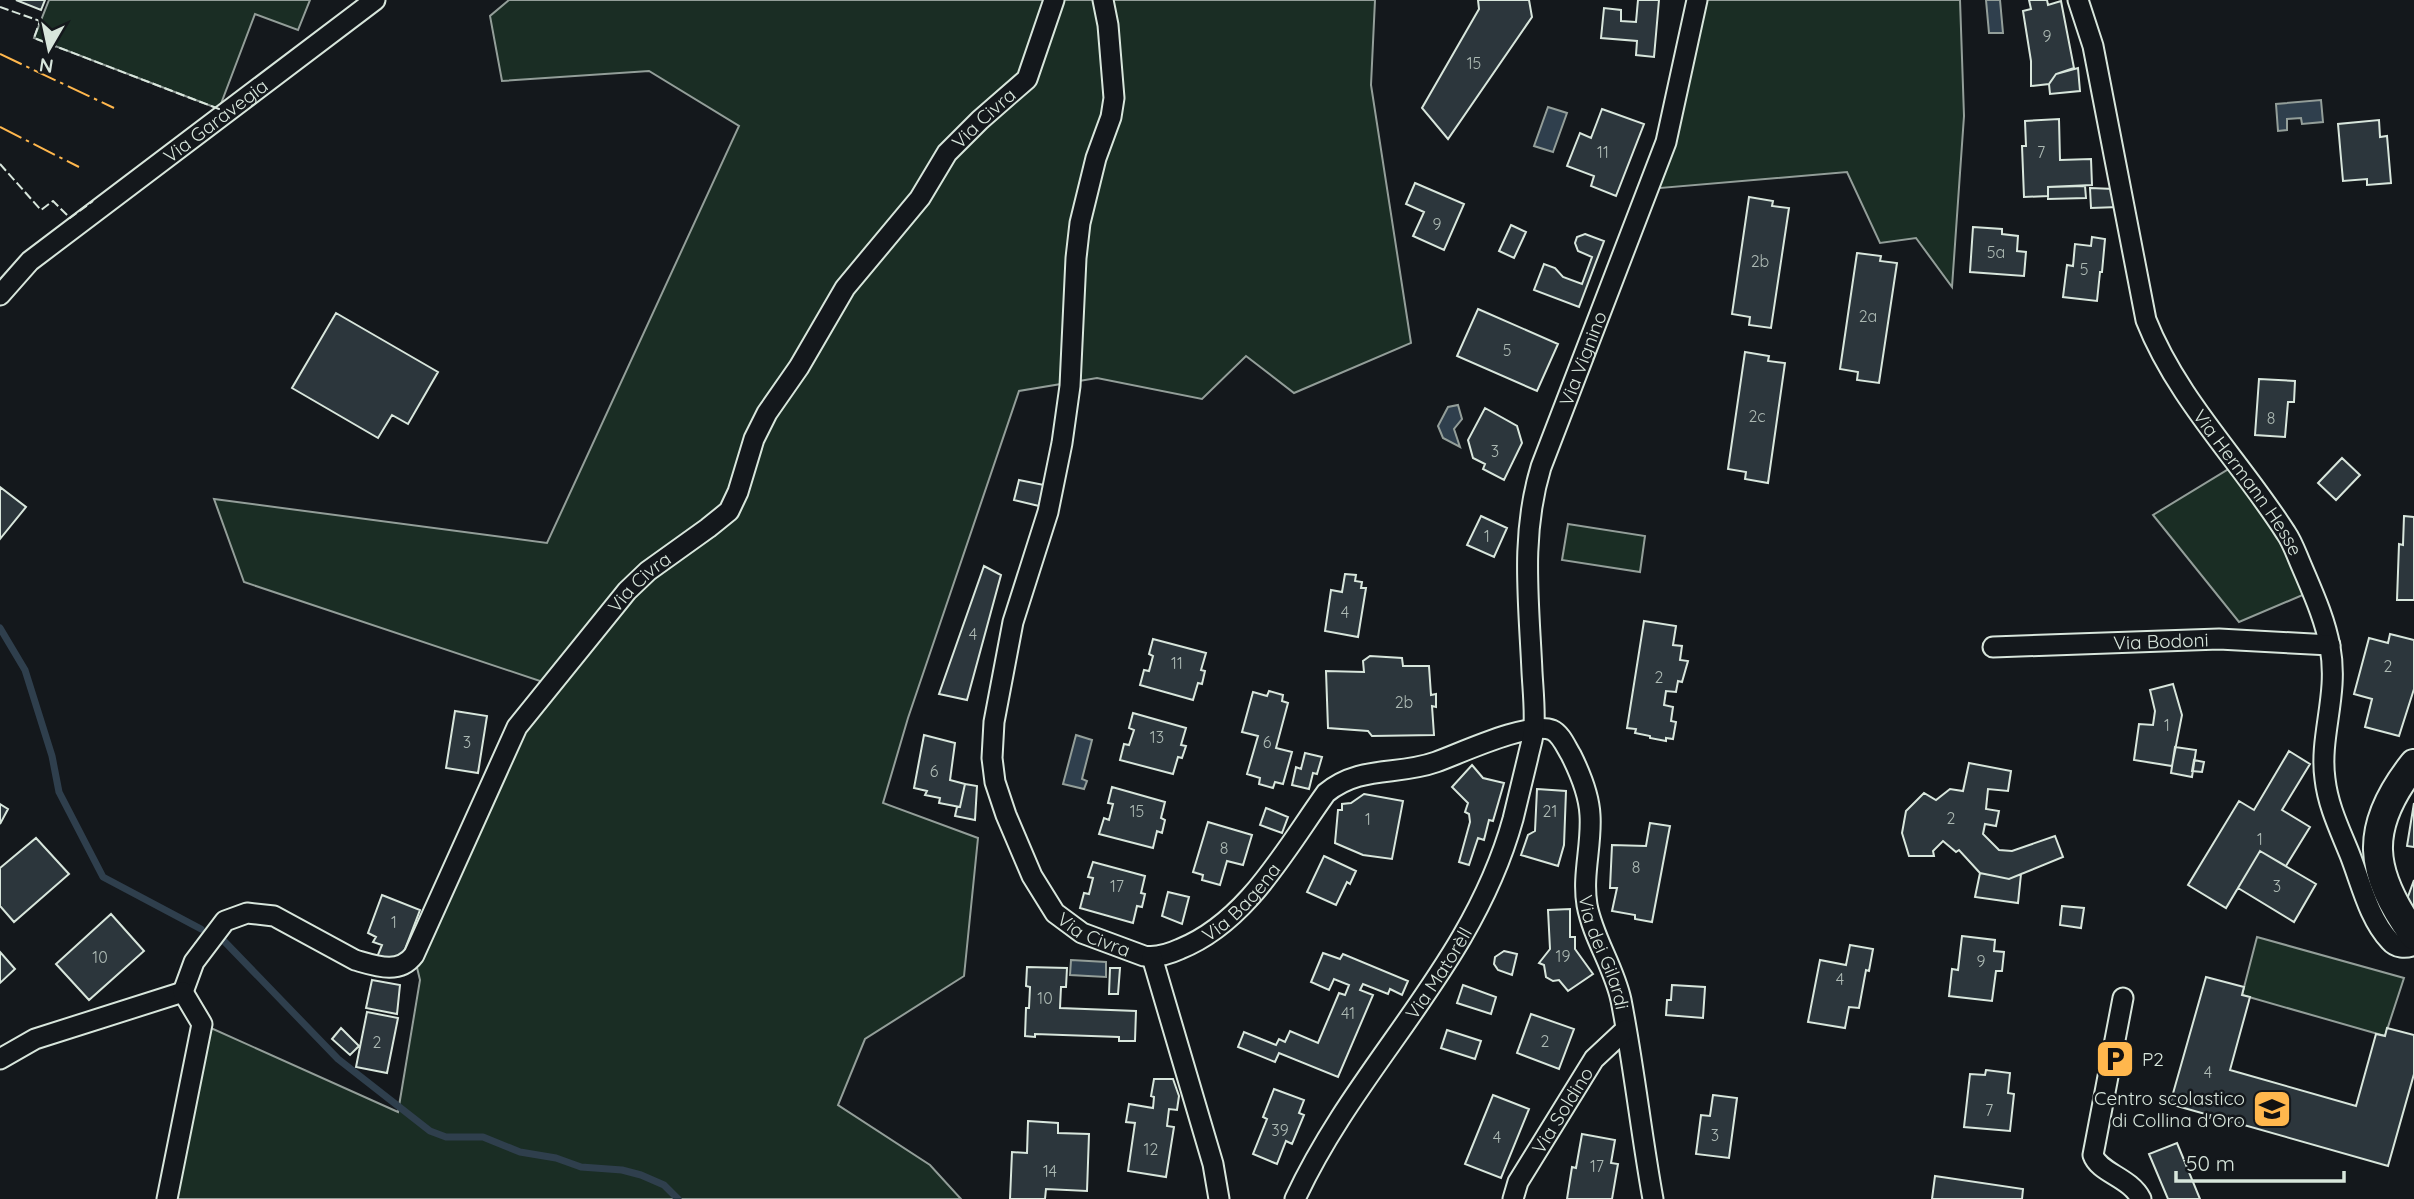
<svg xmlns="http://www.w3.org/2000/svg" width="2414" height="1199" viewBox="0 0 2414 1199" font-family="Quicksand,sans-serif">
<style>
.green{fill:#1a2d24;stroke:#939e99;stroke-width:2}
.water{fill:#2f3f4d;stroke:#939e99;stroke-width:2}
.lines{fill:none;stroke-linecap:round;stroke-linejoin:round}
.stream{stroke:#2f3f4d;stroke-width:7}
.building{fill:#2c363c;stroke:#d8e6dc;stroke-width:2}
.street-casing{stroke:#d8e6dc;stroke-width:23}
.secondary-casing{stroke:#d8e6dc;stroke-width:32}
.street{stroke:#14181c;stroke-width:19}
.secondary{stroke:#14181c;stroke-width:28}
.fence{stroke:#d8e6dc;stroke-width:2;stroke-dasharray:9 3.5;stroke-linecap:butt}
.power{stroke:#ffb74d;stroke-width:2;stroke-dasharray:24 5 3.5 5;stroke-linecap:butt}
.labels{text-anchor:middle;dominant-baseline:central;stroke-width:5;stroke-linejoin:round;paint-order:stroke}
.number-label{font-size:16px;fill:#adbab4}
.street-label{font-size:19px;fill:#d8e6dc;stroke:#14181c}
.poi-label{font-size:19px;fill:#d8e6dc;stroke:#14181c;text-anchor:start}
</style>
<rect width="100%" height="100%" fill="#14181c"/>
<!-- green -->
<path class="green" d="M49,0H310L298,30L255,14L219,109L34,38Z
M509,0H1375L1371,85L1411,343L1294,393L1246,356L1202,399L1097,378L1019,391L908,718L883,803L978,838L964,976L865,1039L838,1105L930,1165L961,1199H167L202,1024L398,1112L420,980L414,955L517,727L552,685L244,582L214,499L547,543L739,126L649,71L502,81L490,16Z
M1697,0H1960L1964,116L1952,287L1916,238L1880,243L1847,172L1649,189Z
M2237,464L2312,591L2239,622L2153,515Z
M1568,524L1645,536L1640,572L1562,560Z
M2257,937L2404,978L2385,1036L2242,995Z"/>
<!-- water -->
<path class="water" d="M1986,0H2000L2003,33H1989Z
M2321,100L2323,122L2302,124L2301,118L2287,119V130L2278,131L2276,104Z
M1548,107L1567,113L1553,152L1534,146Z
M1458,405L1462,419L1454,429L1460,447L1443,438L1438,426L1448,407Z
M1076,735L1092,740L1082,779L1087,781L1084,789L1063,784Z
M1071,960L1106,962V977L1070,975Z"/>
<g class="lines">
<!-- stream -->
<path class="stream" d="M0,628L25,670L52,756L59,792L103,877L201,929
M224,941L338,1059L430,1131L446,1137H483L520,1152L556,1158L581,1167L622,1170L641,1175L664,1185L678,1199"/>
</g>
<!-- building -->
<path class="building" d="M16,0H45L41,10Z
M1478,0H1529L1532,17L1448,139L1422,108L1479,9Z
M1638,0H1659L1654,57L1636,55L1637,41L1601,38L1604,8L1621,10V21L1636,22Z
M2029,0H2047L2048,5L2061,1L2074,68L2056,74L2049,84L2031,86V61L2023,11L2031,9Z
M2078,68L2080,91L2050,94L2049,84L2056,74Z
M1602,109L1644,124L1616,196L1591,186L1594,176L1567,166L1580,133L1591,138Z
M2059,119L2060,160L2091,159L2092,185L2048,187V196L2024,197L2022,146H2026L2025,121Z
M2379,120L2380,137L2387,136L2391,183L2367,185V179L2343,181L2338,124Z
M1415,183L1464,204L1444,250L1413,236L1424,212L1406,204Z
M2085,186L2086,198L2048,199V187Z
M2090,188L2114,189L2118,207L2091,208Z
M1749,197L1773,201L1772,206L1789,208L1771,328L1749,325L1750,317L1732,314Z
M1511,225L1526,232L1514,258L1499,251Z
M1973,227L2002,229V234L2018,236L2017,251L2026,252L2024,276L1970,272Z
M1585,234L1604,241L1579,307L1534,290L1544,264L1555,268L1563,277L1582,284L1592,257L1578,251L1575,243L1577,237Z
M2092,237L2105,239L2102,272H2100L2097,301L2063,297L2067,265L2073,266L2075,244L2091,246Z
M1857,253L1881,256L1880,261L1897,263L1879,383L1857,380L1858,372L1840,369Z
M1478,309L1558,344L1537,391L1457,356Z
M336,313L438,372L408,424L392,415L378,438L292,388Z
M1745,352L1769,356L1768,361L1785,363L1768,483L1745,479L1746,472L1728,469Z
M2259,379L2295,381L2294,402H2288L2285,437L2255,435Z
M1485,408L1517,426L1522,443L1504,480L1483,469L1485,464L1473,458L1468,440Z
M2342,458L2360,475L2336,500L2318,483Z
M1019,480L1044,485L1039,506L1014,500Z
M0,487L26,507L0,539Z
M1481,516L1507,528L1494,557L1467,545Z
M2404,516L2414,517V600H2397L2399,544L2403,545Z
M984,566L1001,575L967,700L939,694Z
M1345,574L1356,575L1355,581L1362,582L1361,588H1366L1358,637L1325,631L1331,590L1342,592Z
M1644,621L1676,626L1673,645L1682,646L1680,660L1688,661L1682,682L1678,681L1676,692L1666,691L1664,705L1673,707L1671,721L1676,722L1673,739L1666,738V741L1650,738V736L1635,733L1636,729L1627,728Z
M2390,634L2414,640V689L2399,736L2365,727L2372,699L2354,694L2369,638L2388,643Z
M1153,639L1206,653L1201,670L1205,671L1202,684L1198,683L1193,700L1140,685L1144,670L1149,671L1153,656L1149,654Z
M1370,656L1402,658L1403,666H1429L1431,695L1436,694V707L1432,706L1434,735L1372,736L1368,731L1328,728L1326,671L1364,672L1363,661Z
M2173,684L2182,715L2172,766L2134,760L2139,724L2153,725L2155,711L2150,690Z
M1269,691L1283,695L1282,701L1288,703L1276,748L1292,752L1283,784L1275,782L1273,788L1259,784L1260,778L1247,774L1258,736L1242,732L1253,692L1267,696Z
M455,711L487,716L478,773L446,768Z
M1133,713L1186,728L1181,745L1186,746L1182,758L1178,757L1173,774L1120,760L1124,744L1129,745L1134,730L1129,728Z
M924,735L955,743L950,780L965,784L960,807L939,803L940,798L925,795L927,791L914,788Z
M2175,747L2196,750L2192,777L2171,773Z
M2289,751L2310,764L2282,810L2310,827L2286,866L2260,851L2226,908L2188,885L2239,801L2254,810Z
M1305,753L1322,757L1317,774L1313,773L1309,789L1292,785L1296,767L1301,769Z
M2194,760L2204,762L2202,772L2192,771Z
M1969,763L2011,771L2008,791L1988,789L1986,809L1999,811L1996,826L1985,824L1983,834L1999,850L2012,851L2055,836L2063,857L2009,879L1980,873L1959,850L1956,852L1943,841L1933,851L1934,856H1909L1902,833L1906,811L1924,793L1936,800L1950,789L1963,791Z
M1472,765L1483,778L1504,783L1493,821L1489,820L1484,840L1478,838L1469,865L1459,862L1470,822L1469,814L1465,812L1468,803L1452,787Z
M965,784L977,786L975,820L955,816L957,807H960Z
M1112,787L1165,802L1161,818L1165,820L1162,833L1157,831L1153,848L1099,834L1104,818L1109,820L1113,804L1108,803Z
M1537,789L1566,791L1564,845L1558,866L1521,855L1528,835L1535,831Z
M1364,794L1403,801L1392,859L1363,855L1335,843L1338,810H1342V804L1351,803Z
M2414,803V847L2407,846Z
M0,804L8,809L0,824Z
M1266,808L1288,817L1282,833L1260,825Z
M1208,822L1252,835L1243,865L1227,861L1220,885L1202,880L1203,875L1193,872Z
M1650,823L1670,826L1652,922L1635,919V915L1612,911L1617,888H1610L1612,845L1646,846Z
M36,838L69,874L14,922L0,906V868Z
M2260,851L2316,884L2294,922L2238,888Z
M1324,856L1356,871L1350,884L1347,882L1336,905L1307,892Z
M1093,862L1145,876L1141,893L1145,894L1142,907L1137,906L1133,923L1080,908L1084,893L1089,894L1093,878L1088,877Z
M1980,873L2009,879L2021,874L2018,903L1975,897Z
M2414,880V909L2408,907L2406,902Z
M1168,892L1189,897L1182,924L1162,916Z
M382,895L420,910L402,957L380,959L377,957L382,945L373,942L376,937L368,933Z
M2062,906L2084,908L2081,928L2060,925Z
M1570,909V937H1575V949L1593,974L1568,991L1559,980L1553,981L1546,977L1544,965L1539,963L1550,949L1548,910Z
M111,914L144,951L89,1000L56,964Z
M1962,936L1995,940L1994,951L2004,952L2002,971H1996L1992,1001L1949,996L1952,969L1958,970Z
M1850,945L1873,949L1869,971L1866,970L1859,1008L1849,1007L1845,1028L1808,1022L1820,960L1846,965Z
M1504,951L1517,954L1512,975L1498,970L1494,964L1495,957Z
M0,952L15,969L0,983Z
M1323,953L1340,959L1343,954L1408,981L1402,995L1390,989L1388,994L1363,984L1360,990L1373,995L1338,1077L1279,1053L1275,1062L1238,1047L1244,1032L1276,1045L1279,1039L1285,1042L1290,1031L1318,1043L1339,993L1345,995L1349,985L1334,979L1329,990L1311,982Z
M1027,967L1067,968L1066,987H1061L1060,1008L1136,1011L1135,1041H1119V1037L1035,1034V1037L1025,1036L1026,1008H1029L1030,987L1026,986Z
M1110,968H1120L1118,994H1109Z
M2206,977L2244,987L2242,995L2250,997L2230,1070L2356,1106L2376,1034L2385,1036L2387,1028L2414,1035V1074L2388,1166L2170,1104Z
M372,980L400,985L397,1014L366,1008Z
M1463,985L1496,997L1491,1014L1457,1003Z
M1672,985L1705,987L1703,1018L1666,1015L1667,1000H1671Z
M367,1012L398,1018L387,1073L356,1067Z
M1531,1014L1574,1029L1559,1069L1517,1053Z
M341,1028L359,1046L350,1055L332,1039Z
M1447,1030L1481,1041L1475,1059L1441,1048Z
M1986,1070L2010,1073L2008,1093L2014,1094L2010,1131L1964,1127L1970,1074L1985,1075Z
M1154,1079H1173L1179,1096L1177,1110L1169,1109L1167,1126L1174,1127L1166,1177L1128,1171L1135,1123L1126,1122L1129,1104L1153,1108L1154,1097L1151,1096Z
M1274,1089L1304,1100L1299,1113L1304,1115L1292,1144L1286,1141L1277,1164L1253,1154L1267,1119L1263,1117Z
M1493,1095L1529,1109L1501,1178L1465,1164Z
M1713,1095L1737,1098L1729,1158L1696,1154L1701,1115L1710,1116Z
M1028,1121L1058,1123V1133L1089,1134L1087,1191L1046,1189L1045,1199H1010L1012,1152L1027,1153Z
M1582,1134L1615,1140L1611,1163L1618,1164L1612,1199H1567L1572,1167L1576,1168Z
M2177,1143L2200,1199H2168L2149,1154Z
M1935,1176L2023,1189L2022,1199H1932Z"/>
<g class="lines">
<!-- street casing -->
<g class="street-casing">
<g id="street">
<path id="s1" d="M1103,0L1108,25L1114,98L1111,117L1096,158L1080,223L1076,258L1070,386L1062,443L1048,512L1013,622L994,722L992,758L995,782L1006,815L1032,876L1055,913L1082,933L1144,956C1156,958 1169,954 1180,949C1247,922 1285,850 1326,793C1360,765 1397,776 1436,762C1461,753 1529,721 1552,730C1561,734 1566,747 1571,755C1580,773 1589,794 1590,815C1592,845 1582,875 1587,905C1593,938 1614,967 1621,1000C1634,1066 1641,1133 1653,1199"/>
<path id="s2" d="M2078,0L2093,46L2146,320C2177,399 2241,462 2286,533C2293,543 2297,556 2302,567C2313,593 2325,619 2330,647C2339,695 2319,736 2325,779C2328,806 2340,830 2350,855C2361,883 2369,919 2390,941C2396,948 2406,949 2414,945"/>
<path id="s3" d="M0,295L30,261L375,0"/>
<path id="s4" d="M1993,647L2219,639L2330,645"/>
<path d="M1152,957L1213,1164L1219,1199"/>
<path id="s5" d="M183,992L194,962L225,921L247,913L274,916L355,960C376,966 399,975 414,955L517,727L627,591L648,571L708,528L729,511L738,492L754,439L767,413L799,367L845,288L920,198L947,153L980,120L1027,79L1054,0"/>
<path d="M2123,998L2093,1155C2099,1173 2130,1177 2141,1199"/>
<path d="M0,1059L35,1039L183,992"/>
<path d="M167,1199L202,1024L183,992"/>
<path id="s6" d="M1295,1199C1358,1063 1472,967 1513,819C1518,798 1523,777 1528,757C1530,747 1534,736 1534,726C1535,708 1533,690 1532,672C1529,602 1520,536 1541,467L1666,142L1697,0"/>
<path id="s7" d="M1513,1199L1518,1182L1594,1059L1625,1030"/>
</g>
</g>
<!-- secondary casing -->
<g class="secondary-casing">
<path id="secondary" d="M2414,764C2363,828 2369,872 2414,935"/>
</g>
<!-- street -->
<use href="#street" class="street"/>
<!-- secondary -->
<use href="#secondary" class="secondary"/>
<!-- fence -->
<path class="fence" d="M0,7L40,21L34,38L219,109L217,110
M0,164L41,210L53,201L70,218L93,201"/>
<!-- power -->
<path class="power" d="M0,54L114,108
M0,127L79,167"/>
</g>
<!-- icons -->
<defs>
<g id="parking-square" transform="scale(2.0125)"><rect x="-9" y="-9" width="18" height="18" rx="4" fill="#ffb74d" stroke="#14181c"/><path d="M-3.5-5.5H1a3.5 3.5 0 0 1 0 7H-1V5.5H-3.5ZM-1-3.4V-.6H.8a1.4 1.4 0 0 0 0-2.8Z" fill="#111"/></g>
<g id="school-square" transform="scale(2.0125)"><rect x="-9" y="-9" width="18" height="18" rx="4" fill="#ffb74d" stroke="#14181c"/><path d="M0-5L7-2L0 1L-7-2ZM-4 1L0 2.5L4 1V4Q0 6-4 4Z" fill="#111"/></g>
</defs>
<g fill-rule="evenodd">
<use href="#parking-square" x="2115" y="1059"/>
<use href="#school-square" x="2272" y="1109"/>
</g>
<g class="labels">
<!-- number labels -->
<g class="number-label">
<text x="2047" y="36">9</text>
<text x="1474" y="63">15</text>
<text x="1603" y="152">11</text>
<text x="2041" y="152">7</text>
<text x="1437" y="224">9</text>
<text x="1996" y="252">5a</text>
<text x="1760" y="261">2b</text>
<text x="2084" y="269">5</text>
<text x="1868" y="316">2a</text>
<text x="1507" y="350">5</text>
<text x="1757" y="416">2c</text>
<text x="2271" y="418">8</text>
<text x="1495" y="451">3</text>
<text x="1487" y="536">1</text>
<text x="1345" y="612">4</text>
<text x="973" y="634">4</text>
<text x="1177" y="663">11</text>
<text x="2388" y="666">2</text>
<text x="1659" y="677">2</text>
<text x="1404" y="702">2b</text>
<text x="2167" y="725">1</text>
<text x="1157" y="737">13</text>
<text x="467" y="742">3</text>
<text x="1267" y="742">6</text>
<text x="934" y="771">6</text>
<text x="1137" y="811">15</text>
<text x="1550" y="811">21</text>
<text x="1951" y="818">2</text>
<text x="1368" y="819">1</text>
<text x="2260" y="839">1</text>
<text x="1224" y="848">8</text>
<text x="1636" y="867">8</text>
<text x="1117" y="886">17</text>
<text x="2277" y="886">3</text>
<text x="394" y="922">1</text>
<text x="1563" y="956">19</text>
<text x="100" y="957">10</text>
<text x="1981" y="961">9</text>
<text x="1840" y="979">4</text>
<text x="1045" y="998">10</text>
<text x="1348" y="1013">41</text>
<text x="1545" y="1041">2</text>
<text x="377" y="1042">2</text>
<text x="2208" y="1072">4</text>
<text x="1989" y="1110">7</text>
<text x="1280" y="1130">39</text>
<text x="1715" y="1135">3</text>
<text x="1497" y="1137">4</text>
<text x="1151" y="1149">12</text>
<text x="1597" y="1166">17</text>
<text x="1050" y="1171">14</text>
</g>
<!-- street labels -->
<g class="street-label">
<text stroke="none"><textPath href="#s5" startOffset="1318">Via Civra</textPath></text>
<text stroke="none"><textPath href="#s3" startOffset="278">Via Garavegia</textPath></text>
<text stroke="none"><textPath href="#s6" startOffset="912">Via Vignino</textPath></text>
<text stroke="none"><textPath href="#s2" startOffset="520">Via Hermann Hesse</textPath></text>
<text stroke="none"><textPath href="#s5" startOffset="730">Via Civra</textPath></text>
<text stroke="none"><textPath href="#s4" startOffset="168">Via Bodoni</textPath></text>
<text stroke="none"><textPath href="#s1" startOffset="1157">Via Bagena</textPath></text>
<text stroke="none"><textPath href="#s1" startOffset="987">Via Civra</textPath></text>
<text stroke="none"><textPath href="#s1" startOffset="1769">Via dei Gilardi</textPath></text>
<text stroke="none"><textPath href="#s6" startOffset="268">Via Matorèll</textPath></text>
<text stroke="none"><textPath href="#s7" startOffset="102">Via Soldino</textPath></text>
</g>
<!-- poi labels -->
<g class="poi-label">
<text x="2142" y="1059">P2</text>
<text x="2245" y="1098" text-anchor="end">Centro scolastico<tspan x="2245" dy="22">di Collina d'Oro</tspan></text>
</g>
</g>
<!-- north arrow -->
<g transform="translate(49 49) rotate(189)" stroke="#14181c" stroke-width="5" paint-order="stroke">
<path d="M0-5L12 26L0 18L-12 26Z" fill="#d8e6dc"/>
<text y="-10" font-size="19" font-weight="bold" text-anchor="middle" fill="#d8e6dc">N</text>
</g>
<!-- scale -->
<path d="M2176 1171v10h168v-10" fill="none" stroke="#d8e6dc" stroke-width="3.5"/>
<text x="2186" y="1171" font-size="21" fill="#d8e6dc" stroke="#14181c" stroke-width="5" paint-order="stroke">50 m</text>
</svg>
